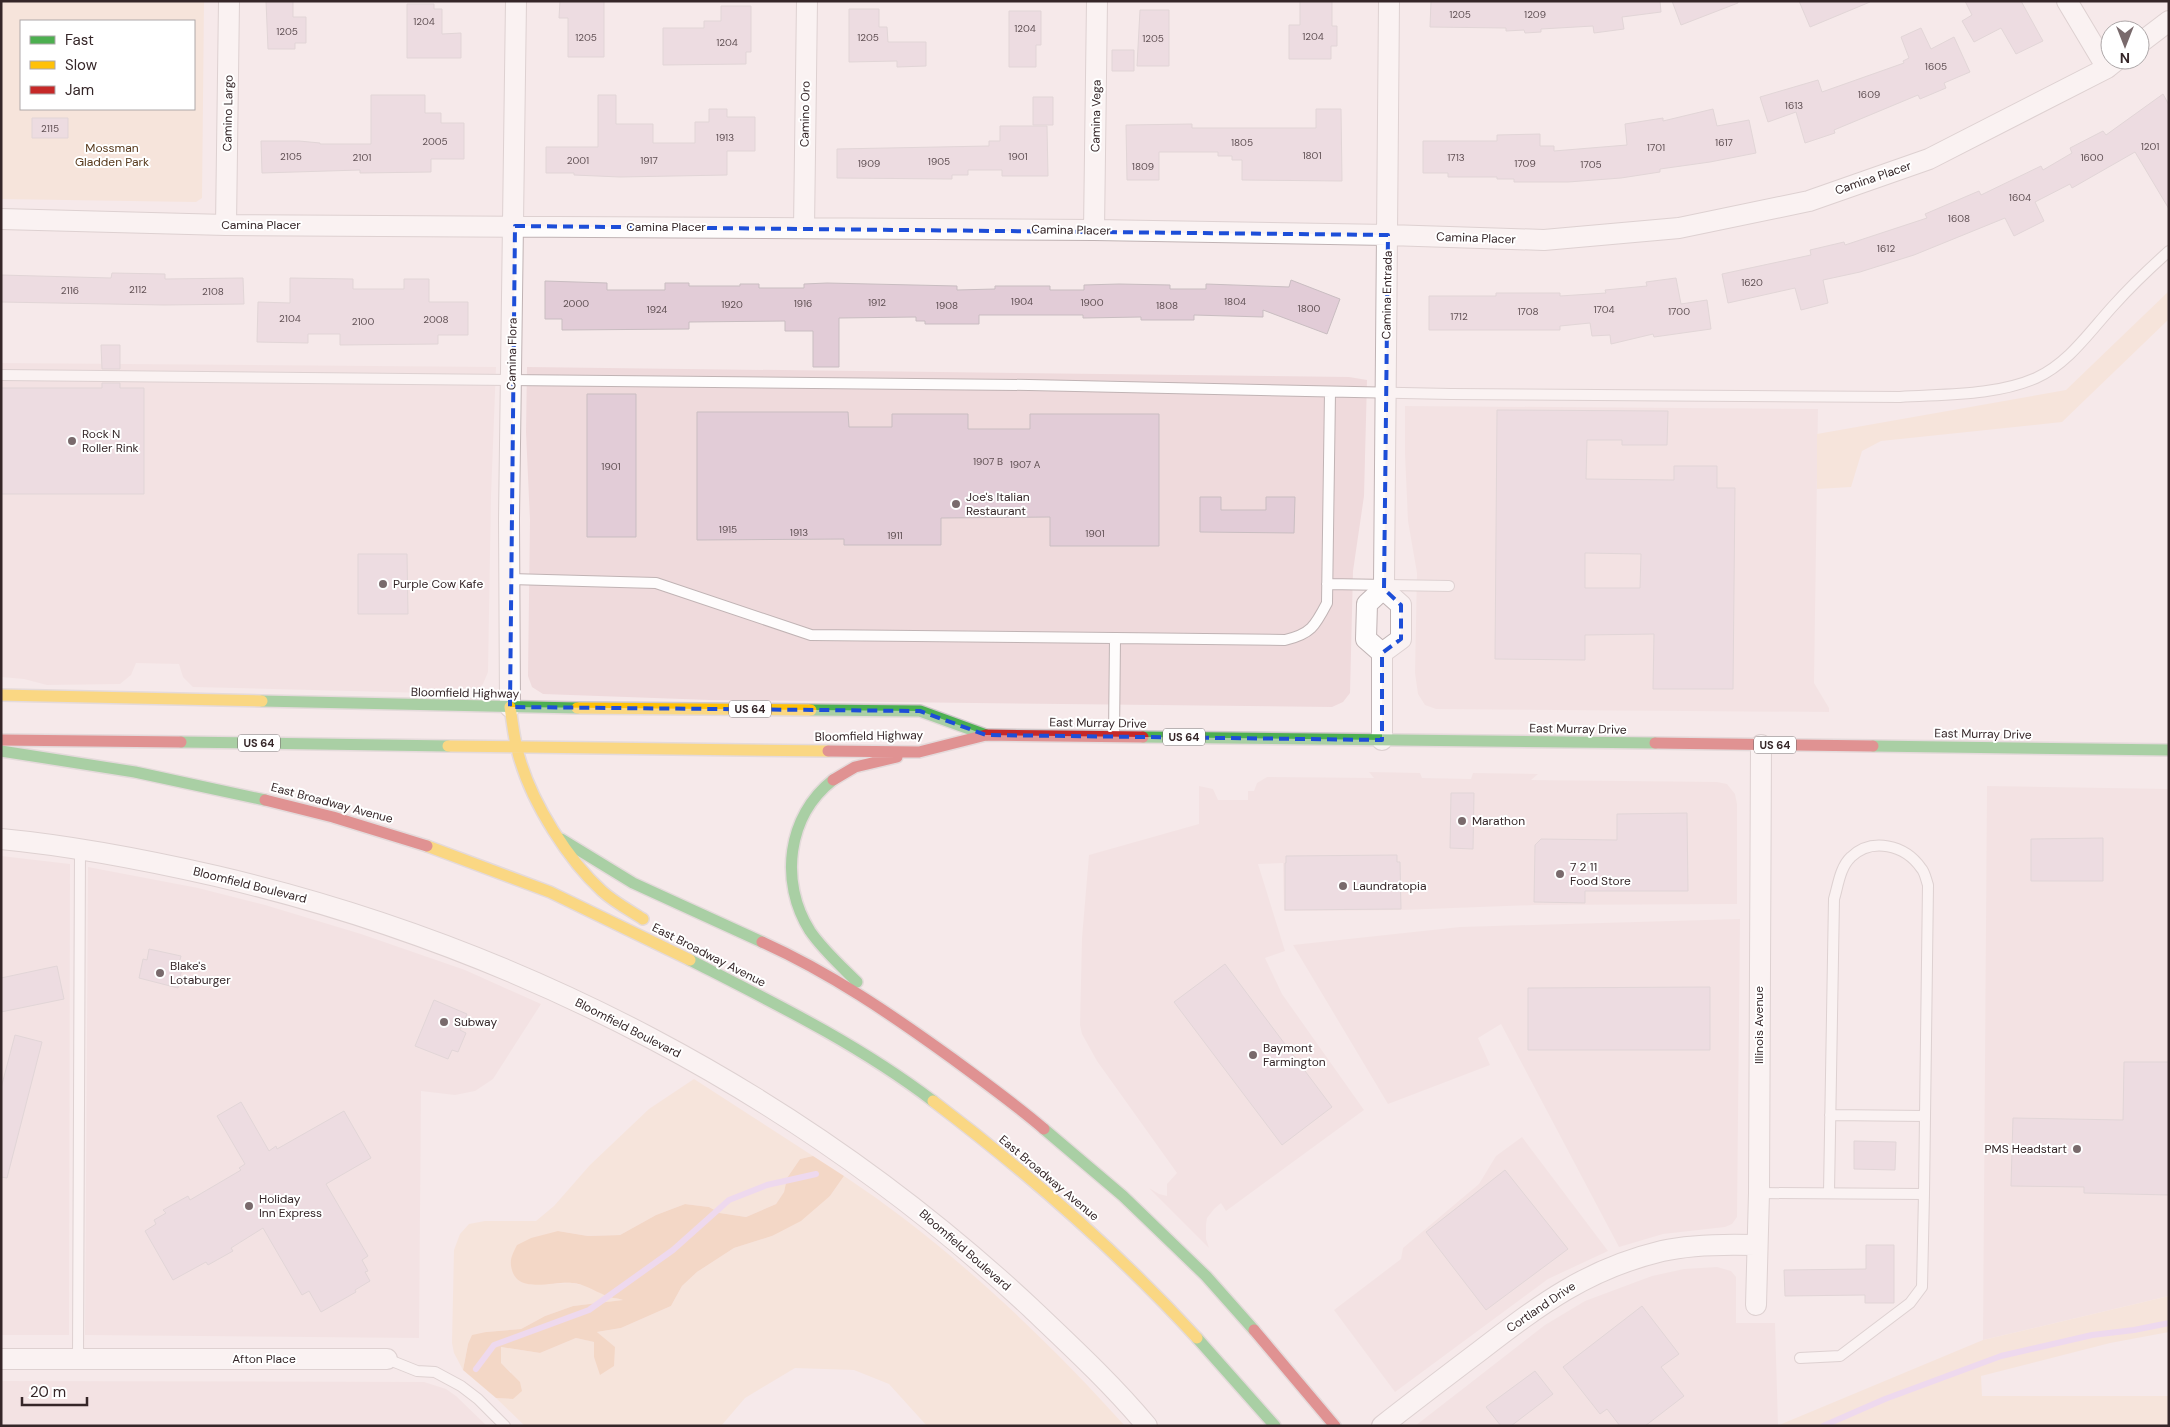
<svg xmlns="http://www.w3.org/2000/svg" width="2170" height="1427" viewBox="0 0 2170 1427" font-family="'DM Sans',sans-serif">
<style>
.built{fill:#efdadc}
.green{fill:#f7ddcb;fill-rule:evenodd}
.forest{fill:#f0c29c}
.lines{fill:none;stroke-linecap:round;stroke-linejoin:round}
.stream{stroke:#e5c5f3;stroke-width:6}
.building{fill:#e2ccd7;stroke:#c9bdc1;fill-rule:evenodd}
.lane-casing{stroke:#c0b3b4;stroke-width:12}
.street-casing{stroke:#c0b3b4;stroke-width:22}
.fast-casing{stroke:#cfc7c9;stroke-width:14}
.slow-casing{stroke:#cfc7c9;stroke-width:14}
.jam-casing{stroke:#cfc7c9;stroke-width:14}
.lane{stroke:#fefcfc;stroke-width:10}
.street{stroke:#fefcfc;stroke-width:20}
.fast{stroke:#4caf50;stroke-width:11}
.slow{stroke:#ffc107;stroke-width:11}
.jam{stroke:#c62828;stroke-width:11}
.marked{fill:none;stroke:#1d4ed8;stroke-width:4;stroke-dasharray:10 6;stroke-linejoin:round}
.poi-dot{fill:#796a6c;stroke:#fff;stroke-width:2}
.labels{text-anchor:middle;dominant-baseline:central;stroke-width:4;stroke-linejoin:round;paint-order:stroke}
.number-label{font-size:10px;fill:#605054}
.shield{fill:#fff;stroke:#726768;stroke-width:1}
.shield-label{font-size:11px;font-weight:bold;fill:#352628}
.street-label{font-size:12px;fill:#352628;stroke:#fff}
.park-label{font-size:12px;fill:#57391c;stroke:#fff}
.poi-label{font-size:12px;fill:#352628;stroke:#fff;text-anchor:start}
</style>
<rect width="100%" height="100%" fill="#f6e9ea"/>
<!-- built -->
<path class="built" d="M1,363L496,367L491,496L488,672L483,684L478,689L467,694L193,687L183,677L179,664L136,663L131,675L120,684L47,685L24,679L1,677Z
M527,367L1349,377L1367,380L1364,496L1353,571L1350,693L1343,702L1332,707L710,700L543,694L532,687L528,676L530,520L526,432Z
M1405,406L1818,409L1814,683L1829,708V712L1436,709L1425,705L1418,694L1415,673L1417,573L1408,521L1405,454Z
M1369,772L1420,773L1422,778L1471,779L1473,773L1538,774L1531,780L1717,782L1727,784L1735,794L1737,804V904L1535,905L1401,910L1284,911L1283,863L1258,864L1285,951L1265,958L1282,994L1364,1110L1226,1211L1221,1203L1214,1209L1207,1218L1206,1224V1239L1209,1248L1149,1188L1159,1194L1167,1196V1184L1177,1173L1097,1061L1082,1034L1080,1025L1082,938L1089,855L1199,824V786L1213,789L1218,800H1248V791H1254L1257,783L1267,777L1374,778Z
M1987,786L2169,789V1296L1983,1340Z
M1,856L70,864L69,1335H1Z
M88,867L198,888L265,905L361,934L465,970L541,1004L493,1079L475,1091L455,1095L421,1091L419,1338L85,1335Z
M1740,919L1737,1217L1732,1224L1725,1227L1663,1234L1619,1247L1501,1024L1478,1038L1490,1065L1388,1104L1293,945L1460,927Z
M1522,1137L1608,1251L1548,1279L1395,1392L1334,1310L1401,1259L1403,1248L1479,1184L1496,1156Z
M1717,1267L1731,1271L1736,1277V1323H1775L1778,1425L1415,1426L1545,1325L1585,1301L1652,1276L1684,1269Z
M1,1381L424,1382L446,1389L456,1396L487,1426H1Z"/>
<!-- green -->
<path class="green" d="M1,1H204L202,198L196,202L1,199ZM21,21H194V109H21Z
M2169,291V319L2062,422L1881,441L1862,451L1851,487L1817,489V434L2066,390Z
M694,1079L813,1156L800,1159L787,1178L784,1192L776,1204L746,1217L720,1213L709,1207L685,1204L656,1215L620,1235L588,1236L558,1231L531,1284L572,1283L592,1287L605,1296L625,1300L573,1306L545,1316L521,1329L486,1332L468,1344L463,1370L454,1353L452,1343L454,1250L460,1234L469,1224L485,1221H536L554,1206L590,1165L649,1109Z
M844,1176C947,1244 1043,1335 1125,1426H927L889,1384L854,1370L795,1368L745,1398L721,1426H525L496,1398L513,1399L511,1372L500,1363L501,1347L540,1353L576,1338L595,1342L594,1357L615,1348L597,1332L621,1328L671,1306L682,1286L697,1272L734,1248L772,1236L830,1196Z
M2169,1296V1332L2110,1343L1981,1376L1982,1396H2169V1426H1777L1983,1340Z"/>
<!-- forest -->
<path class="forest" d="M813,1156L844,1176L830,1196L801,1221L772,1236L734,1248L697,1272L682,1286L671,1306L621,1328L597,1332L615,1347L614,1366L600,1375L594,1357V1342L576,1338L540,1353L501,1347V1363L520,1382L522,1391L513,1399L496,1398L463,1370L468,1344L472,1335L486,1332L521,1329L545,1316L573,1306L623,1300C617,1298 610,1298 604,1295C593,1290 584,1284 572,1283C554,1281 518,1294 512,1270C509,1260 512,1255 517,1245L531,1238L558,1231L588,1236L620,1235L656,1215L685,1204L709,1207L720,1213L746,1217L776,1204L784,1192L787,1178L800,1159Z"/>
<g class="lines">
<!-- stream -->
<path class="stream" d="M476,1369L494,1345L589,1310L673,1250L729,1200L767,1185L816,1174
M1823,1426L1885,1399L2001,1356L2092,1335L2134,1330L2169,1323"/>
</g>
<!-- building -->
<path class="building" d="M266,1H293V17H306V43H295V49H268Z
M560,1H604V57H568V18H559Z
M1300,1H1332V26H1337V46H1331V59H1289V25H1300Z
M1431,1H1660L1661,12L1622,17L1624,29L1594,33L1593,26L1541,29V32L1525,33L1524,30L1506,31V28L1430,27Z
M1672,1H1738V3L1681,25Z
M1799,1H1870V2L1810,27Z
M1965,1H2021L2043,41L2016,54L2001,28L1974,42L1962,21L1972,15Z
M407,4H434V9H442V34L461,33V58H407Z
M721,6H751V52H746V64L663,65V28H704V21H721Z
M849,9H879V27H887L888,42H926V66L897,67V61L849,62Z
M1140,10H1169V66H1137Z
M1009,11H1041V45H1036V67H1009Z
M1921,28L1931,49L1954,37L1970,72L1944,83L1946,88L1920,99L1918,95L1834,130L1835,133L1805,143L1796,112L1768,122L1760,97L1818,80L1822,92L1904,63L1903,61L1909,58L1901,37Z
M1112,50H1134V71H1112Z
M2163,94L2169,105V209L2135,152L2072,188L2070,184L2035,202L2044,221L2014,236L2005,218L1914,255L1860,272L1823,280L1828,303L1801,310L1795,288L1728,303L1722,274L1811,255L1810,250L1844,242L1845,245L1927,218L1925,214L1979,191L1981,195L2041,166L2043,170L2072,153L2070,148L2103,131L2106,135Z
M371,95H425V113H441V123H464V159H431V172L360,173V170L262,173L261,141H299L320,143V144H371Z
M598,95H616V124H653V143H695V122H709V109H727V117H755V151H727V175L620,177L574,175V173H546V147H598Z
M1033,97H1053V125H1033Z
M1316,109H1341L1342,181L1242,180V160H1232V156H1218V152H1159V180H1127L1126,125L1192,124V128H1316Z
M1713,109L1717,126L1749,120L1756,153L1710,162L1660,169V172L1621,178L1568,182H1514V179H1497V177H1448V173H1423V141H1497V135L1540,134V146H1554V151L1627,145L1625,124L1663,118V121Z
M32,118H68V138H32Z
M1000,126H1047L1048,176H1002V170H968V175H952V179L837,178V149L989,146V141H1000Z
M112,273L165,274V279L243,278L244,304L164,305L1,302V275L111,278Z
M290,278L353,279V289H404V279H429V302H468V335H438V344L340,345V334H308V343L257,342L258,302L290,303Z
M1676,278L1681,304L1707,300L1711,329L1654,337L1653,334L1611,344L1610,335L1592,336L1590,323L1560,326V330H1429V296H1496V293H1560V296L1606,293L1605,290L1647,286L1646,282Z
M1291,280L1340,299L1327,334L1263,310V317L1194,315V320H1141V317L1083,318V315H979V324H925V321H916V317L839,318V367H813V331H785V321L689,322V329L562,330V319H545V281L607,283V290H665V283H689V286H740V284H759V288H804V284L827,283L957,286V290L995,289V286H1050V290H1084V285L1119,284L1170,285V289H1206V284L1289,287Z
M101,345H120V369H102Z
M102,383H120V388H144V494H1V388H102Z
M587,394H636V537H587Z
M1497,410L1668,411L1667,445H1622V440H1587L1586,479L1674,480V466H1717V488H1735L1733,689H1653L1654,634L1585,635V660L1495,659ZM1585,553L1641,554L1640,588H1585Z
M697,412H848L849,427H892V414H968V429H1030V414H1159V546H1050V517L941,518V545H844V539L697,540Z
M1200,497H1221V510H1266V497H1295L1294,533L1200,532Z
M358,554H407L408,614H358Z
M1451,793H1474L1473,849L1450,848Z
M1687,813L1688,891H1585V903L1534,902L1535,845L1541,839L1617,840V814Z
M2103,838V881H2031V839Z
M1397,855V862H1400L1401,909L1285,910V863H1286V856Z
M149,949L181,956L178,967L182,968L178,988L139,978L143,959L147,960Z
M1225,964L1332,1107L1282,1145L1174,1002Z
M57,966L64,999L1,1012V978Z
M1710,987V1050H1528V988Z
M434,1000L467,1014L460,1030L466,1033L458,1052L452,1050L448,1059L415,1046Z
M15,1035L42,1042L7,1178L1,1177V1088Z
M2124,1062H2169V1195L2084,1193V1187L2011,1186L2013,1118L2123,1120Z
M241,1102L269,1151L276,1146L277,1149L344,1111L371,1158L326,1184L368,1256L362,1260L368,1271L365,1272L370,1281L355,1290L356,1292L321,1312L309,1291L302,1295L263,1228L231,1248L233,1251L208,1265L206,1262L173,1280L145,1231L156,1224L154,1220L166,1213L163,1210L188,1196L190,1200L241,1170L239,1168L245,1164L217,1116Z
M1854,1141L1896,1142L1895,1170L1854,1169Z
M1505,1170L1568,1249L1486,1310L1426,1232Z
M1866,1245H1894V1303H1865V1295L1785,1296L1784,1270L1866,1269Z
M1642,1306L1679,1354L1661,1367L1684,1396L1645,1426H1620L1607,1409L1600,1414L1563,1367Z
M1535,1371L1553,1394L1511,1426H1501L1486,1407Z"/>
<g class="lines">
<!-- lane casing -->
<g class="lane-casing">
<path id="lane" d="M1,375L1029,385L1451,394L1900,397C1944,394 1995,396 2036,378C2069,363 2090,331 2114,305C2131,286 2150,268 2169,251
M510,579L656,583L811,635L1115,638L1114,736
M1327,584L1449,586
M1115,638L1285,640C1311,634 1315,626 1327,603L1330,392
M1830,1115L1925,1116
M1759,1193L1924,1194L1928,885C1926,880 1925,872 1921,868C1905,845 1872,837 1851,857C1840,867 1838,886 1834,899L1829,1192
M1800,1358L1840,1356L1910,1303L1922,1287L1924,1194
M78,1359L80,849
M387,1359L417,1371L435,1372L461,1386L478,1399L505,1426"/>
</g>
<!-- street casing -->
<g class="street-casing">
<path id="street" d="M2067,1L2107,68
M2140,43L2169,21
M1,219L226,225L1094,230L1388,235L1544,240L1679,228L1809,201L1929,159L2107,68L2117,60
M226,225L229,1
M804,228L807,1
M1094,230L1097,1
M1382,653L1401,639V605L1383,589
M510,707L509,519L516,1
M1382,740V653L1366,639L1367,604L1383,589L1384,584L1389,1
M1,839C74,846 146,860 216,876C520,947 803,1095 1031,1308C1071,1346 1112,1384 1147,1426
M1756,1305L1759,1193L1761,745
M1,1359H387
M1382,1426C1415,1400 1448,1375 1481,1350C1541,1304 1587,1269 1662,1251C1693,1244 1725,1244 1756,1245"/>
</g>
<!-- fast casing -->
<g class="fast-casing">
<path id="fast" d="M262,701L577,708
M811,710L920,711L986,735
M1143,737L1655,743
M181,742L448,746
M1873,746L2169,750
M1,751L135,772L265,800
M833,780C787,816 779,882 810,931C823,950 841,966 857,982
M561,839L633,883L762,942
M690,960C774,1003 858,1044 933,1101
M1044,1129L1123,1196L1206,1276L1254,1330
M1197,1338L1275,1426"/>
</g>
<!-- slow casing -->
<g class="slow-casing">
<path id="slow" d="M1,695L262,701
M510,707C513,725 514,742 520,760C533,804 568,860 602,891C614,902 629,910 643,919
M577,708L811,710
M448,746L828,751
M427,846L550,892L690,960
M933,1101C1028,1173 1117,1251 1197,1338"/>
</g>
<!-- jam casing -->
<g class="jam-casing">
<path id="jam" d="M1,740L181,742
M1655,743L1873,746
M828,751L919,752L986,735L1143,737
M833,780L855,767L897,757
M265,800L333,817L427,846
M762,942C831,973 892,1015 953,1059C984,1082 1015,1104 1044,1129
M1254,1330L1335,1426"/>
</g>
<!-- lane -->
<use href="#lane" class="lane"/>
<!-- street -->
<use href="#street" class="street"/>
<!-- fast -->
<use href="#fast" class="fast"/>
<!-- slow -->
<use href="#slow" class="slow"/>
<!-- jam -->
<use href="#jam" class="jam"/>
</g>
<!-- marked area -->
<path d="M0 0H2170V1427H0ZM515,226L1388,235L1384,589L1401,605V639L1382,653V740L986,735L920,711L510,707Z" fill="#f6e9ea" fill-opacity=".55" fill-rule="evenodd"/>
<path class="marked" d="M515,226L1388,235L1384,589L1401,605V639L1382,653V740L986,735L920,711L510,707Z"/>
<!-- markers -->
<g class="poi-dot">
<circle cx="72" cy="441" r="5"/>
<circle cx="956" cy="504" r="5"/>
<circle cx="383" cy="584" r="5"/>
<circle cx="1462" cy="821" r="5"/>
<circle cx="1560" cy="874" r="5"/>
<circle cx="1343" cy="886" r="5"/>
<circle cx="160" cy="973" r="5"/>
<circle cx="444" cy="1022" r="5"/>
<circle cx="1253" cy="1055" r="5"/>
<circle cx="2077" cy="1149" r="5"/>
<circle cx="249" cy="1206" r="5"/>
</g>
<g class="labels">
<!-- number labels -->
<g class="number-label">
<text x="1460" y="14">1205</text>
<text x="1535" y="14">1209</text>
<text x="424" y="21">1204</text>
<text x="1025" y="28">1204</text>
<text x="287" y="31">1205</text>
<text x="1313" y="36">1204</text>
<text x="586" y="37">1205</text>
<text x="868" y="37">1205</text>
<text x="1153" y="38">1205</text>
<text x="727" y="42">1204</text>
<text x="1936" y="66">1605</text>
<text x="1869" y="94">1609</text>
<text x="1794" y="105">1613</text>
<text x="50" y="128">2115</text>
<text x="725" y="137">1913</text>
<text x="435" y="141">2005</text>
<text x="1242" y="142">1805</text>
<text x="1724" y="142">1617</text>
<text x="2150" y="146">1201</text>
<text x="1656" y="147">1701</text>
<text x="1312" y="155">1801</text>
<text x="291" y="156">2105</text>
<text x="1018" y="156">1901</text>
<text x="362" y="157">2101</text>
<text x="1456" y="157">1713</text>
<text x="2092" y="157">1600</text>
<text x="578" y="160">2001</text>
<text x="649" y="160">1917</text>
<text x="939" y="161">1905</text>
<text x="869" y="163">1909</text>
<text x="1525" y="163">1709</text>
<text x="1591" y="164">1705</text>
<text x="1143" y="166">1809</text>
<text x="2020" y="197">1604</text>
<text x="1959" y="218">1608</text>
<text x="1886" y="248">1612</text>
<text x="1752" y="282">1620</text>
<text x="138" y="289">2112</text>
<text x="70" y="290">2116</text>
<text x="213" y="291">2108</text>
<text x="1022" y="301">1904</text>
<text x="1235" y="301">1804</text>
<text x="877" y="302">1912</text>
<text x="1092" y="302">1900</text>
<text x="576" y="303">2000</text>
<text x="803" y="303">1916</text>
<text x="732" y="304">1920</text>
<text x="947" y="305">1908</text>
<text x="1167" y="305">1808</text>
<text x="1309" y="308">1800</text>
<text x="657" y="309">1924</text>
<text x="1604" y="309">1704</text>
<text x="1528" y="311">1708</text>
<text x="1679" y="311">1700</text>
<text x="1459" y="316">1712</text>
<text x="290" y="318">2104</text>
<text x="436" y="319">2008</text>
<text x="363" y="321">2100</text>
<text x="988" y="461">1907 B</text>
<text x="1025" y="464">1907 A</text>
<text x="611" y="466">1901</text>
<text x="728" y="529">1915</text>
<text x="799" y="532">1913</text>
<text x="1095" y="533">1901</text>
<text x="895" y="535">1911</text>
</g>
<!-- shield labels -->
<g class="shield">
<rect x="729" y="700.5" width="42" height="17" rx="4"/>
<rect x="1163" y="728.5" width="42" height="17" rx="4"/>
<rect x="238" y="734.5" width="42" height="17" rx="4"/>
<rect x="1754" y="736.5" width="42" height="17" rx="4"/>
</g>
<g class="shield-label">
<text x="750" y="709">US 64</text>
<text x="1184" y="737">US 64</text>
<text x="259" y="743">US 64</text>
<text x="1775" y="745">US 64</text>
</g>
<!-- street labels -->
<g class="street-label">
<text transform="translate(228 113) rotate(-89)">Camino Largo</text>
<text transform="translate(805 114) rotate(-89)">Camino Oro</text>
<text transform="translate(1096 116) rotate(-89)">Camina Vega</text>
<text transform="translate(1873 178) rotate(-19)">Camina Placer</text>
<text x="261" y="225">Camina Placer</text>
<text x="666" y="227">Camina Placer</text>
<text transform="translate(1071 230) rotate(1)">Camina Placer</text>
<text transform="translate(1476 238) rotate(2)">Camina Placer</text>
<text transform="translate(1387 295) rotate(-89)">Camina Entrada</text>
<text transform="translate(512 354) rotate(-89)">Camina Flora</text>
<text transform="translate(465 693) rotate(1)">Bloomfield Highway</text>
<text transform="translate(1098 723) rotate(1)">East Murray Drive</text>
<text transform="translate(1578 729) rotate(1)">East Murray Drive</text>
<text transform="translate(1983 734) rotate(1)">East Murray Drive</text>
<text transform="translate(869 736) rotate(-1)">Bloomfield Highway</text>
<text transform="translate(332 803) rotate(15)">East Broadway Avenue</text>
<text transform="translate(250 885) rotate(14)">Bloomfield Boulevard</text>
<text transform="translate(709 955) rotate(27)">East Broadway Avenue</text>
<text transform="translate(1759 1025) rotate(-90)">Illinois Avenue</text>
<text transform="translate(628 1028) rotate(27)">Bloomfield Boulevard</text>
<text transform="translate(1049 1178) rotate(40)">East Broadway Avenue</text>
<text transform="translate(965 1250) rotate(41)">Bloomfield Boulevard</text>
<text transform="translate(1541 1307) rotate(-34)">Cortland Drive</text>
<text x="264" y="1359">Afton Place</text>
</g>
<!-- park labels -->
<g class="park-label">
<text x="112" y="148">Mossman<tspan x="112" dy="14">Gladden Park</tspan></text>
</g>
<!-- poi labels -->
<g class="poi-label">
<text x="82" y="434">Rock N<tspan x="82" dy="14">Roller Rink</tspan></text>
<text x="966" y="497">Joe's Italian<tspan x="966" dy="14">Restaurant</tspan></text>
<text x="393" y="584">Purple Cow Kafe</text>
<text x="1472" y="821">Marathon</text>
<text x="1570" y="867">7 2 11<tspan x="1570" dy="14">Food Store</tspan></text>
<text x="1353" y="886">Laundratopia</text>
<text x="170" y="966">Blake's<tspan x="170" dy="14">Lotaburger</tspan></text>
<text x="454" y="1022">Subway</text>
<text x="1263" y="1048">Baymont<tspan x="1263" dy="14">Farmington</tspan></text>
<text x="2067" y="1149" text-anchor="end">PMS Headstart</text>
<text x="259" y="1199">Holiday<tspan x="259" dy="14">Inn Express</tspan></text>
</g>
</g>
<!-- border -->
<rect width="2170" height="1427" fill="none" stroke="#352628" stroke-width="5"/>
<!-- legend -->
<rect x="20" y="20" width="175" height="90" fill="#ffffff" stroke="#aea8a9"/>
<rect x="30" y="36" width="25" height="8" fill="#4caf50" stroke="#aea8a9"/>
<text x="65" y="45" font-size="15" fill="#352628">Fast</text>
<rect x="30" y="61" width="25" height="8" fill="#ffc107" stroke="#aea8a9"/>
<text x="65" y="70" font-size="15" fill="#352628">Slow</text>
<rect x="30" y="86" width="25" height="8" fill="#c62828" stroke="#aea8a9"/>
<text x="65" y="95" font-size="15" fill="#352628">Jam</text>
<!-- north arrow -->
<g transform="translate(2125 45) rotate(180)"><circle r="24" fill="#ffffff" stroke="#aea8a9"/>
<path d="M0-4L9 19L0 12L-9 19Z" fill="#796a6c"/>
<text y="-8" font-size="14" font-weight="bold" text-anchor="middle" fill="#352628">N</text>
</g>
<!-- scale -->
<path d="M22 1397v8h65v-8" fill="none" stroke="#352628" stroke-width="2.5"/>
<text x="30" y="1397" font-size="15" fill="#352628" stroke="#ffffff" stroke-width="4" paint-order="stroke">20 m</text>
</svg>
